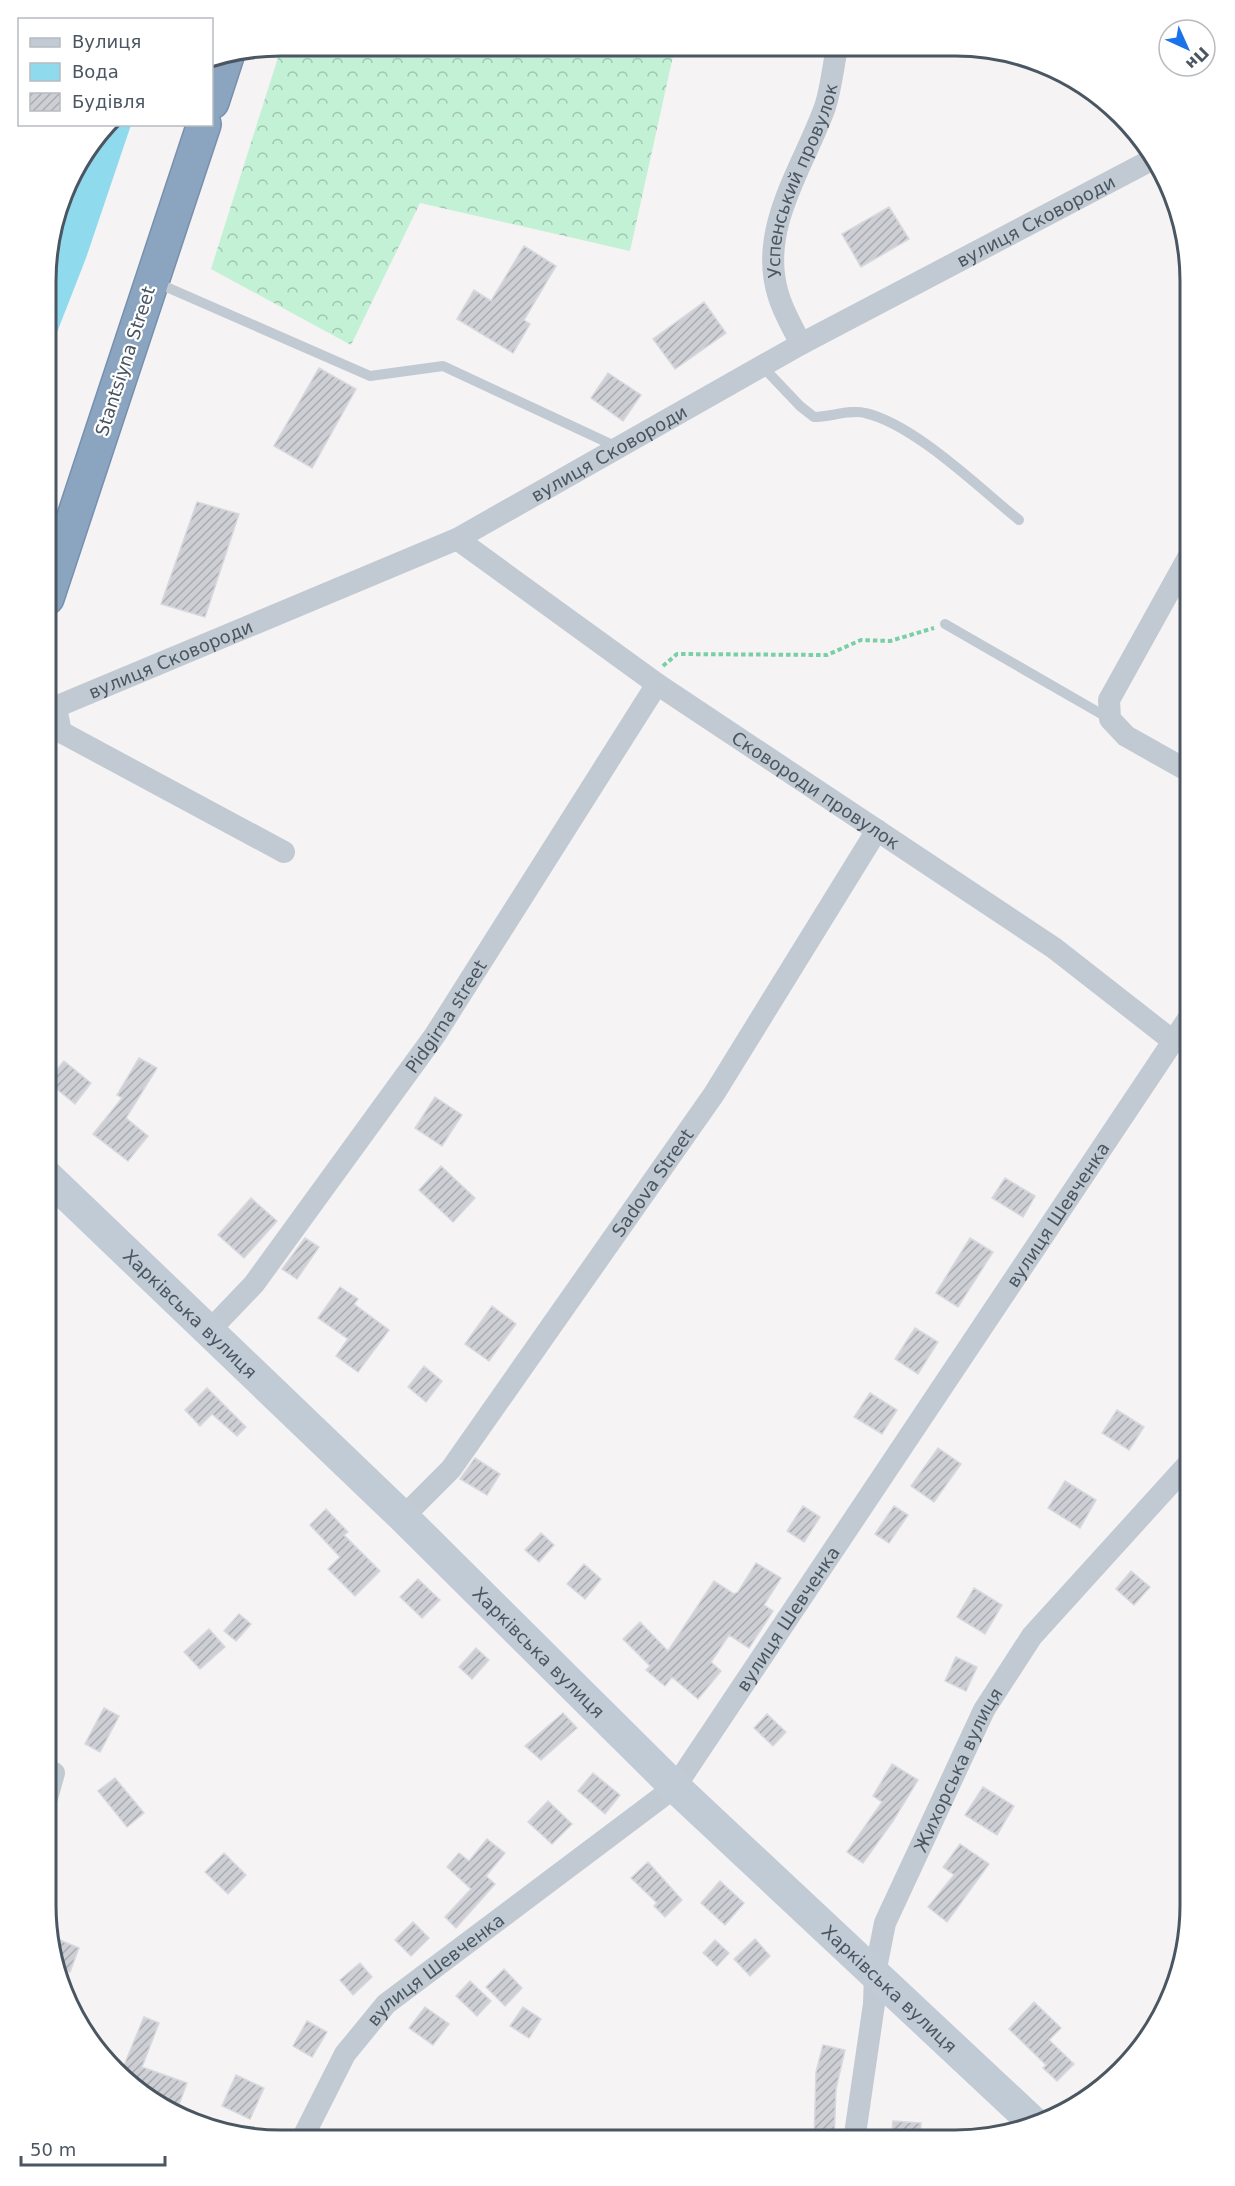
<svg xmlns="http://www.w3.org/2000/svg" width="1235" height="2186" viewBox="0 0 1235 2186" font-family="'DejaVu Sans',sans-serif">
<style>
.forest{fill:url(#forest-crowns)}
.water{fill:#90daee}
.building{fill:url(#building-hatch);stroke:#d7d9de;stroke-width:1.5}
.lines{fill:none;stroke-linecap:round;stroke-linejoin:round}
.highway-casing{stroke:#7690ad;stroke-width:36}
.path{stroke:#7ad0a6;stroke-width:4;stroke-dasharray:4.5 3;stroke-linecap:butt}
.lane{stroke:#c1cad2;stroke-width:10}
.street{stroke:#c1cad2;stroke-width:22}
.secondary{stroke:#c1cbd6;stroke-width:32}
.highway{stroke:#8ba5c1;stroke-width:33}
.labels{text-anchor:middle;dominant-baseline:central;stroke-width:4.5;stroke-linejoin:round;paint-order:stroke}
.street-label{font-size:18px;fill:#4a5661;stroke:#fff}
.rim{fill:none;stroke:#4a5661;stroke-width:3}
</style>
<defs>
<pattern id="forest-crowns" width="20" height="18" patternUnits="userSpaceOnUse" patternTransform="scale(1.5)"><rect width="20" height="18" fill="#c3f1d5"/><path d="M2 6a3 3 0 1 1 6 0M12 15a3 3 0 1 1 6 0" fill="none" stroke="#a0c6b0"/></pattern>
<pattern id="building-hatch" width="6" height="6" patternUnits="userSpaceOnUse" patternTransform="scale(1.5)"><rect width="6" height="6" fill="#cdcfd5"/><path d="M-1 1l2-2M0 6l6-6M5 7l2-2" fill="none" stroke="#a8abb0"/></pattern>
</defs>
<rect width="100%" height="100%" fill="#f5f3f3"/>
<!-- forest -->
<path class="forest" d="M282,45L675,47L630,251L420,203L351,345L211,269Z"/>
<!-- water -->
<path class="water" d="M109,125H131L86,258L47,358V250L69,176Z"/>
<!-- building -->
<path class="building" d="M889,207L909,239L861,267L842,234Z
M524,246L556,266L524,320L530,324L513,353L457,319L474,290L491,301Z
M704,302L726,333L675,369L653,339Z
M319,368L356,389L312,468L274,446Z
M608,373L641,395L623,421L591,398Z
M197,502L239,514L205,617L161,604Z
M139,1058L157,1068L126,1118L148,1136L128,1161L93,1134L122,1098L117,1095Z
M64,1061L91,1083L75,1104L47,1081Z
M435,1097L462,1115L442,1146L415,1128Z
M441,1166L475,1198L453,1222L419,1190Z
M1005,1178L1035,1196L1023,1217L992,1198Z
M251,1198L277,1221L244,1258L218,1235Z
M305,1238L319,1247L297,1279L282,1269Z
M970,1238L993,1252L958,1307L936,1293Z
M340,1287L358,1299L354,1304L389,1330L358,1372L336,1356L348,1339L318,1318Z
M492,1306L516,1324L489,1361L465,1344Z
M915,1328L938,1342L918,1374L895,1359Z
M424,1366L442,1381L426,1402L408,1387Z
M207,1388L246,1427L237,1436L212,1414L200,1426L185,1410Z
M870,1393L897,1410L882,1434L854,1417Z
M1117,1410L1144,1427L1129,1450L1102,1433Z
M938,1448L961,1464L934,1502L911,1486Z
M475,1458L500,1474L487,1495L460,1479Z
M1065,1481L1096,1500L1080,1528L1048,1508Z
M803,1506L820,1517L804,1542L787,1531Z
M894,1506L908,1515L889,1543L875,1534Z
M326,1509L348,1532L344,1535L380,1571L355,1596L328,1569L340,1557L310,1525Z
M541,1533L554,1545L539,1562L525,1550Z
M756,1563L781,1578L764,1605L773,1611L749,1648L729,1635L711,1662L721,1671L698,1699L672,1677L665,1686L646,1670L650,1666L623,1639L640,1622L668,1651L714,1581L734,1594L738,1592Z
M584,1564L601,1579L585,1599L567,1584Z
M1131,1571L1150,1587L1134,1605L1116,1589Z
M418,1579L440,1600L422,1618L400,1597Z
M974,1588L1002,1605L985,1634L957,1617Z
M239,1614L251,1624L236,1641L224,1631Z
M209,1629L225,1647L200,1669L184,1652Z
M476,1648L489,1660L472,1679L459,1667Z
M956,1657L977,1667L966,1691L945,1681Z
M104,1708L119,1716L100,1752L85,1744Z
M563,1713L577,1728L541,1760L525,1746Z
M767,1714L786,1732L773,1746L754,1728Z
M892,1764L918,1780L893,1821L863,1863L847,1852L882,1802L873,1796Z
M593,1773L620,1795L605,1814L578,1791Z
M115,1778L144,1813L127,1827L98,1791Z
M983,1787L1014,1806L997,1835L965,1815Z
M548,1801L572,1824L552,1844L528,1822Z
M487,1839L505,1853L486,1876L495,1884L456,1928L445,1917L471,1889L447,1867L459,1853L469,1861Z
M960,1844L989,1864L947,1922L928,1907L954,1875L943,1867Z
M224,1853L246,1875L228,1894L205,1872Z
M648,1862L682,1900L665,1917L654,1906L657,1903L631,1878Z
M720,1881L744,1903L725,1925L701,1903Z
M413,1922L429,1938L411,1956L395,1940Z
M50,1936L79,1948L70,1972L55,1966Z
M755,1939L770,1956L750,1976L734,1959Z
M715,1940L729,1953L717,1966L703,1953Z
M360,1963L372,1977L353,1995L340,1980Z
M504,1969L522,1988L505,2006L486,1987Z
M470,1981L491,2001L477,2016L456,1996Z
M1034,2002L1061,2028L1049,2040L1074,2064L1057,2081L1043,2068L1046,2065L1009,2029Z
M425,2007L449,2024L433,2045L409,2028Z
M523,2007L541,2019L529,2038L510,2026Z
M144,2017L159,2023L142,2067L187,2083L177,2110L137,2092L120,2075Z
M307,2021L327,2032L312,2057L293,2046Z
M823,2045L845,2050L836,2089L834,2141H814L816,2072Z
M236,2075L264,2088L250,2119L222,2106Z
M893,2121L921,2123L920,2141H891Z"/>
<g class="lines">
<!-- highway casing -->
<g class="highway-casing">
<path id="highway" d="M212,102L227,56
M47,598L204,124"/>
</g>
<!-- path -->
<path class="path" d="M663,666L677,654L827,655L861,640L890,641L934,628"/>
<!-- lane -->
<path class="lane" d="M155,282L370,376L443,366L617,447
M762,366L800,406L814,417C830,417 851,409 865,413C914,424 978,487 1019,520
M945,624L1110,719"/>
<!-- street -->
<g class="street">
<path id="s1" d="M801,344C793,328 783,312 778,294C758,228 804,166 825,107C831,89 833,67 837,48"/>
<path id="s2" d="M457,539L657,684L1054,948L1173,1041"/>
<path d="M56,708L61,732L284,852"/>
<path id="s3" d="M46,711L457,539L801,344L1155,158"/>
<path d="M1190,772L1126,736L1110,719L1109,700L1190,554"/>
<path id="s4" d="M210,1330L254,1284L435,1035L657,684"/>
<path id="s5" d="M403,1517L451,1469L714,1094L877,830"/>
<path d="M45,1805L54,1773"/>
<path id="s6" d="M302,2139L345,2054L386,2004L675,1787L1190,1016"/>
<path id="s7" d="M854,2141L874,2004L875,1973L885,1923L984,1710L1032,1636L1190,1462"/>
</g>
<!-- secondary -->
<path class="secondary" id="s8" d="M46,1175L403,1517L675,1787L1036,2125"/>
<!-- highway -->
<use href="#highway" class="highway"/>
</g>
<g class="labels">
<!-- street labels -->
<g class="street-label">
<text stroke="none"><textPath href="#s1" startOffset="174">Успенський провулок</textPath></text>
<text stroke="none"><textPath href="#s3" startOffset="1106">вулиця Сковороди</textPath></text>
<text transform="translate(125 361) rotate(-72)">Stantsiyna Street</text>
<text stroke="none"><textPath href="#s3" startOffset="620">вулиця Сковороди</textPath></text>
<text stroke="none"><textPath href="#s3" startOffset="135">вулиця Сковороди</textPath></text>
<text stroke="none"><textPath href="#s2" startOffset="438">Сковороди провулок</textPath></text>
<text stroke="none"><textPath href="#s4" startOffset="393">Pidgirna street</textPath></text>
<text stroke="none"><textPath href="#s5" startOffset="418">Sadova Street</textPath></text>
<text stroke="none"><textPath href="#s6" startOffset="1210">вулиця Шевченка</textPath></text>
<text stroke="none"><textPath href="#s8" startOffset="200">Харківська вулиця</textPath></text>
<text stroke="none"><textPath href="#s6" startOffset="724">вулиця Шевченка</textPath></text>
<text stroke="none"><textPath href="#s8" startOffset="686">Харківська вулиця</textPath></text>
<text stroke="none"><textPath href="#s7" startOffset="390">Жихорська вулиця</textPath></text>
<text stroke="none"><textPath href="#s6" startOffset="220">вулиця Шевченка</textPath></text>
<text stroke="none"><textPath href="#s8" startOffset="1172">Харківська вулиця</textPath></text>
</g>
</g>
<!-- crop -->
<path d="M0 0H1235V2186H0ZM281 56H955A225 225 0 0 1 1180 281V1905A225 225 0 0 1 955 2130H281A225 225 0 0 1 56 1905V281A225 225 0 0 1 281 56Z" fill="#fff" fill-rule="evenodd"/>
<path class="rim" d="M281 56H955A225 225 0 0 1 1180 281V1905A225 225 0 0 1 955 2130H281A225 225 0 0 1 56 1905V281A225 225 0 0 1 281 56Z"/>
<!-- legend -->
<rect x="18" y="18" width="195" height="108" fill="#ffffff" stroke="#b7bbc0" stroke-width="1.5"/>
<rect x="30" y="38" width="30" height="9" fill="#c1cbd6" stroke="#b7bbc0" stroke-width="1.5"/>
<text x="72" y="48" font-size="18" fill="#4a5661">Вулиця</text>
<rect x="30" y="63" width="30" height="18" fill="#90daee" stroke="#b7bbc0" stroke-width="1.5"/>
<text x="72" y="78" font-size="18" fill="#4a5661">Вода</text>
<rect x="30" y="93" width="30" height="18" fill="url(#building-hatch)" stroke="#b7bbc0" stroke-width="1.5"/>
<text x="72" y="108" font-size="18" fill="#4a5661">Будівля</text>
<!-- north arrow -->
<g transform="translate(1187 48) rotate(135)"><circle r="28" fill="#ffffff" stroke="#b7bbc0" stroke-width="1.5"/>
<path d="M0-4.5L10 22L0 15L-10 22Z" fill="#1a73e8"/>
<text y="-9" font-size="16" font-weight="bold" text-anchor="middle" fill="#4a5661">Пн</text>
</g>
<!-- scale -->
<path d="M21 2156v9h144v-9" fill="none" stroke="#4a5661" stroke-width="3"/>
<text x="30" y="2156" font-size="18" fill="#4a5661" stroke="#ffffff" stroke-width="4.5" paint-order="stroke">50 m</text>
</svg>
